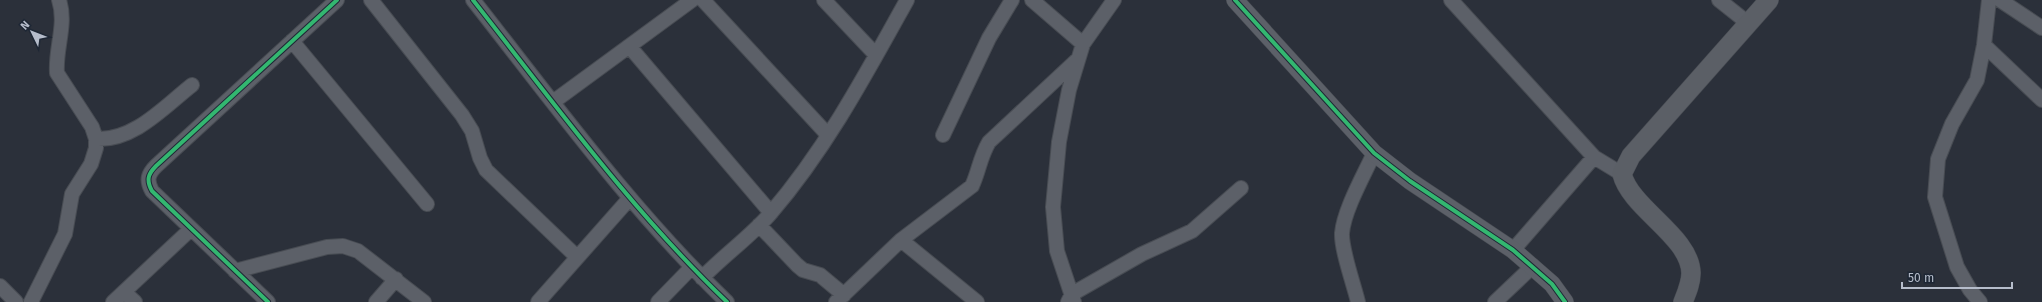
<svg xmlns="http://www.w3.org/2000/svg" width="2042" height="302" viewBox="0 0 2042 302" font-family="'Fira Sans',sans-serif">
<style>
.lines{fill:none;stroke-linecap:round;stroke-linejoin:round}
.minor-casing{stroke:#484c53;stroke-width:16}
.tertiary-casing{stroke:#484c53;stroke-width:18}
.secondary-casing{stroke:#484c53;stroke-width:20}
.minor{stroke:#5c6068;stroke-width:14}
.tertiary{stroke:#5c6068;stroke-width:17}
.secondary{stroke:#5b5f66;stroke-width:19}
.cycleway-casing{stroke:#1e2735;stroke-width:6}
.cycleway{stroke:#33b770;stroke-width:4}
</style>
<rect width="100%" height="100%" fill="#2b303a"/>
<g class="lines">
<!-- minor casing -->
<g class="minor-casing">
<path id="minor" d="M371,0L462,115L472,131L480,158L486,170L577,257
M473,0C554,103 632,211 727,302
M703,0L828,135
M824,0L876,55
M1032,0L1083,44
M1451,0L1594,157L1622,174
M1719,0L1748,23
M2000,0L2042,28
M292,41L427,204
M1984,45L2042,100
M629,46L771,213
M553,102L692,0
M943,135L989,38L1012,0
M96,139C134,141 164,107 192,85
M759,225L797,265L803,270L820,275L844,295
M901,240L977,302
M1513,250L1594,157
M235,271L327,247L343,246L358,251L424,302
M702,278C723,256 750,237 770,214C826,149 866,74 907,0
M0,286L16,302
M124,292L135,302
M31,302L65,234L72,194L91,164L96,148V139L92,127L57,73C55,49 67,24 59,0
M113,302L191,229
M268,302L152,191C146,180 148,174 156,166L337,0
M376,302L396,279
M538,302L630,198
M658,302L692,267
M836,302L901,240L972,186C979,171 980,157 989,142L1078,59
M1068,302L1072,294L1142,254L1192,231L1241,188
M1074,302L1057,251L1053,207L1059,142L1069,90L1083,44L1114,0
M1358,302C1354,285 1341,249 1342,233C1344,210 1364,175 1374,153
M1495,302L1533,266
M1980,302L1970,290L1957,267L1935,197L1938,159L1952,124L1977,80L1984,45L1989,0"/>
</g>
<!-- tertiary casing -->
<g class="tertiary-casing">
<path id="tertiary" d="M1235,0L1374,153L1410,181L1513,250L1552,284L1565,302"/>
</g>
<!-- secondary casing -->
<g class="secondary-casing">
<path id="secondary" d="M1683,302C1687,292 1691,283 1691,273C1690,236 1631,209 1622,174L1631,156L1769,0"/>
</g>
<!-- minor -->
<use href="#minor" class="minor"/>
<!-- tertiary -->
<use href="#tertiary" class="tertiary"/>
<!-- secondary -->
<use href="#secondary" class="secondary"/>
<!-- cycleway casing -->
<g class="cycleway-casing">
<path id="cycleway" d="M473,0C554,103 632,211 727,302
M1235,0L1374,153L1410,181L1513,250L1552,284L1565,302
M268,302L152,191C146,180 148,174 156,166L337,0"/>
</g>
<!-- cycleway -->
<use href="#cycleway" class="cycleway"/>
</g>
<!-- north arrow -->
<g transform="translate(32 32) rotate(313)" stroke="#1e2735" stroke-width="3" paint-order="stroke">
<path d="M0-3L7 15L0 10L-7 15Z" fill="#b6bdcb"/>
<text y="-6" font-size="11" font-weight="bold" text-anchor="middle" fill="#b6bdcb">N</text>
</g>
<!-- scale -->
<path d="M1902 282v6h110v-6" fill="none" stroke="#b6bdcb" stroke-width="2"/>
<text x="1908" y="282" font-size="12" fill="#b6bdcb" stroke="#1e2735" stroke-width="3" paint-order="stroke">50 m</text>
</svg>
